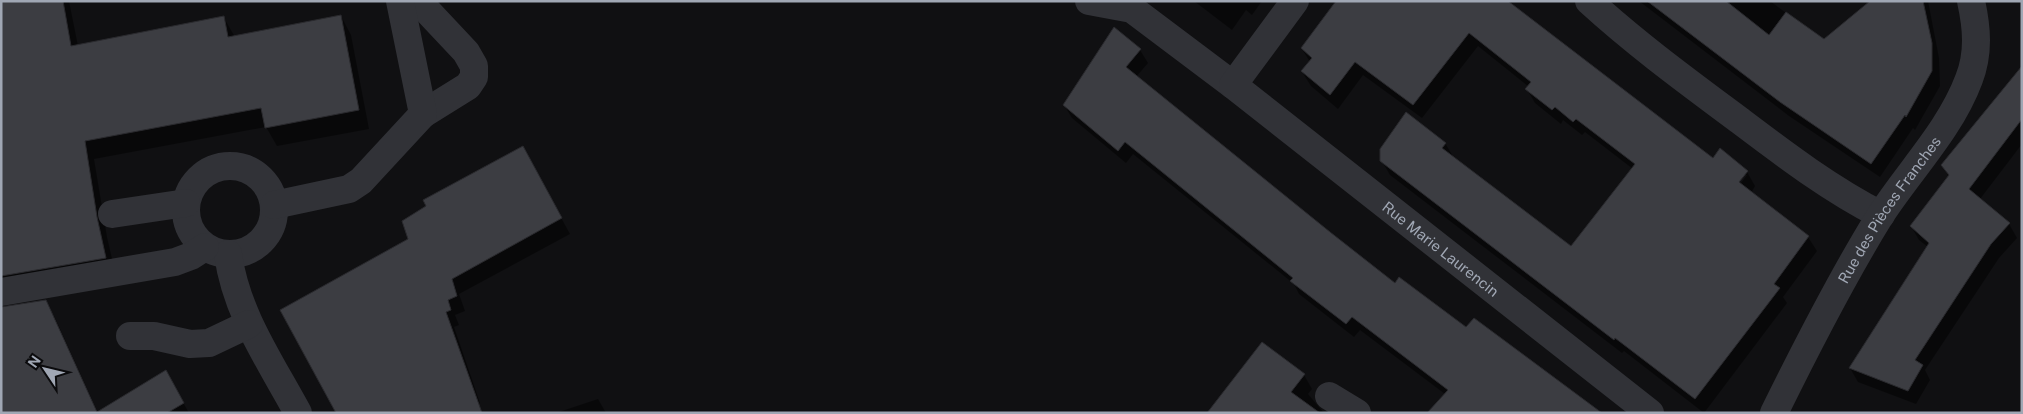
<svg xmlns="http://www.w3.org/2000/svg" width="2023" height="414" viewBox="0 0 2023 414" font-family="'Public Sans',sans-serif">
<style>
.shadow{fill:#0007;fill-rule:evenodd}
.building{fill:#3c3d42;stroke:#2a2a2e}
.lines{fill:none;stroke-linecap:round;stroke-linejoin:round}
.minor{stroke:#313237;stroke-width:28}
.labels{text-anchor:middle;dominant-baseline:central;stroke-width:4.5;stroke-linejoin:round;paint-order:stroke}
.street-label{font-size:15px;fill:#a0a7b4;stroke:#0b0b0d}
</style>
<rect width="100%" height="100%" fill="#101012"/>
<!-- shadow -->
<path class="shadow" d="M1,1H69L78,46L224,18L235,37L341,16L351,35L369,129L277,146L266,127L94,159L107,237L116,276L1,299Z
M1194,1H1262L1252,15L1246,10L1232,30Z
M1505,1L1713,160L1747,172L1755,186L1751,193L1808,237L1817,251L1783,297L1787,303L1704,413L1624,351L1622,353L1390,175L1382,161L1445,143L1454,158L1571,248L1633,169L1585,132L1582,135L1563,120L1561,124L1535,103L1527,89L1529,87L1478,46L1422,118L1363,75L1338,109L1311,86L1302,72L1310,62L1302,49ZM1744,175H1747L1737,188L1735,187Z
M1639,1H1770L1824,41L1872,1H1928L1939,58L1940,86L1915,130L1913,128L1880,177L1789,116Z
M1140,50L1148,63L1136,77L1395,285L1596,410L1445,394L1360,330L1354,337L1299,294L1294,284L1133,154L1126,163L1072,118L1064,105Z
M2022,91V144L1980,199L2009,224L2017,238L1999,258L1925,370L1930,380L1916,404L1858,382L1850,368L1928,247L1919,240L1911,226L1949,177L1943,165Z
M531,163L570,234L459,294L465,311L455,315L459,325L454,327L480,403L462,413L410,240Z
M45,302L56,320L98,413H1Z
M1262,344L1304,375L1312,389L1308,394L1324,413H1209Z
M166,372L189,413H99Z
M598,399L606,413H556Z"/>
<!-- building -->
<path class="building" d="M1,1H63L71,46L224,16L228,37L341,15L359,110L265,128L261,108L85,141L97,217L106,258L1,276Z
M1336,1H1508L1713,158L1720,148L1748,171L1739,182L1809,236L1774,284L1780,288L1695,399L1615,338L1614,340L1380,161V149L1406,112L1446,143L1442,148L1571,246L1635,164L1576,119L1573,122L1555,107L1552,110L1525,89L1531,82L1469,33L1413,105L1355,62L1330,95L1301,71L1312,58L1301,48Z
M1647,1H1726L1769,35L1786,12L1824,39L1870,1H1923L1932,43V71L1906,117L1905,115L1871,164L1780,102Z
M1114,27L1141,49L1126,67L1330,232L1395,283L1399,277L1466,327L1474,318L1602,413H1427L1448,390L1352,317L1346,324L1290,281L1293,278L1125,142L1118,151L1063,105Z
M2022,66V119L1969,189L2010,223L1991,244L1915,360L1923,365L1908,391L1849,368L1929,243L1910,226L1949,175L1941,165Z
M523,146L562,218L452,279L457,296L448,300L451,310L446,312L482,413H336L280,310L408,239L402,221L426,206L423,200Z
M46,300L97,412L166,370L184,403L167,413H1V307Z
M1262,342L1305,374L1291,392L1320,413H1207Z"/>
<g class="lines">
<!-- minor -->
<g class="minor">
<path d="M418,1L466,52L474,66V77L468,86L423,114"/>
<path d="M1089,1L1132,9L1233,85"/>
<path id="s1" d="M1295,1L1233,85L1650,413"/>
<path d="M1589,1C1636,44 1688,82 1739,120C1784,154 1830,189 1881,215"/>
<circle cx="230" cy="210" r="44"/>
<path d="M274,205L349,189L361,181L423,114L400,1"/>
<path d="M112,214L186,203"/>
<path d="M228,254C236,313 270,361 298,413"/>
<path d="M1,292L175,262L191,256L205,247"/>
<path d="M130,336H154L190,344L209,343L249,324"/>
<path d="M1329,396L1357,413"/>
<path id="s2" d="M1774,413C1807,346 1841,279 1880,216C1909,171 1950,130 1969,79C1979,53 1977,28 1971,1"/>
</g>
</g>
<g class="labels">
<!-- street labels -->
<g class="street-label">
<text stroke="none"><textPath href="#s2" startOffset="234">Rue des Pièces Franches</textPath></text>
<text stroke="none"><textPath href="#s1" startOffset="369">Rue Marie Laurencin</textPath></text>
</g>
</g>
<!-- border -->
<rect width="2023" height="414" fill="none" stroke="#a0a7b4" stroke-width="5"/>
<!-- north arrow -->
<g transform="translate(45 369) rotate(305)" stroke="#0b0b0d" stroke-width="4" paint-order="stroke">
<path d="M0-4L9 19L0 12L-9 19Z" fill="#a0a7b4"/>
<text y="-8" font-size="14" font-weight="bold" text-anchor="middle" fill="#a0a7b4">N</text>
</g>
</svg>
